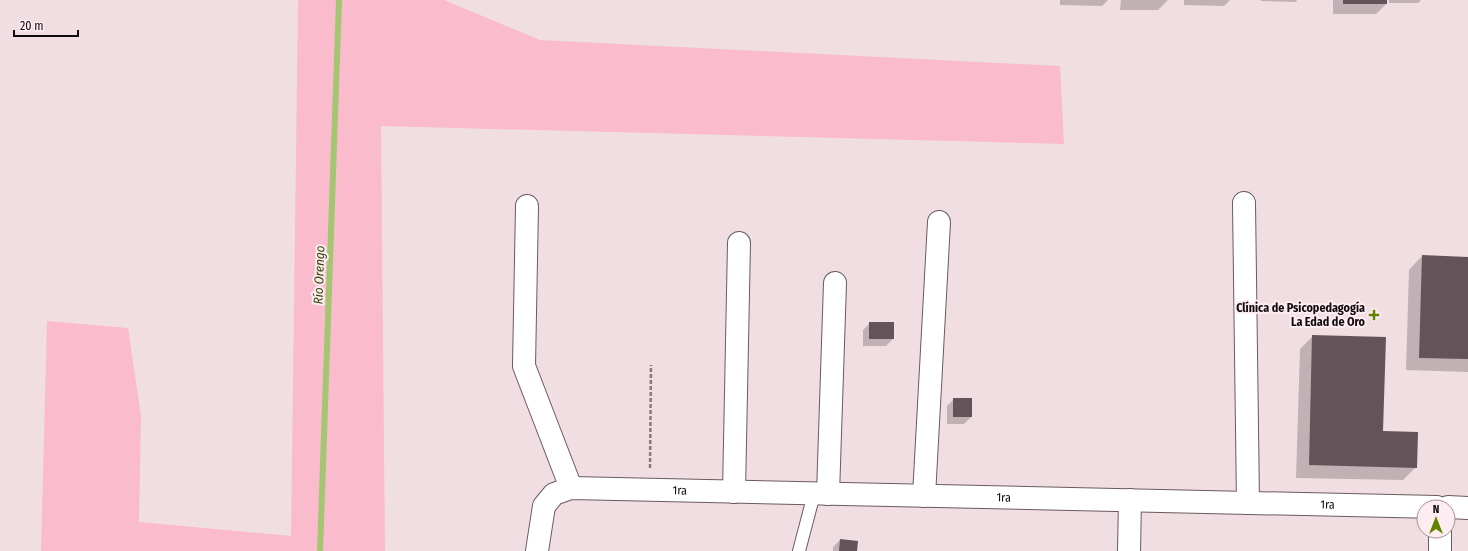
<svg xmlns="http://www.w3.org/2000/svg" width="1468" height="551" viewBox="0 0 1468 551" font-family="'Fira Sans Condensed',sans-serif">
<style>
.green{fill:#fabccc}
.shadow{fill:#0003}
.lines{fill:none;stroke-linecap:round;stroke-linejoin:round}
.stream{stroke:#a4c572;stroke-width:6}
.building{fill:#625458}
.lane-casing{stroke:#6a5b5f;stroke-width:14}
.street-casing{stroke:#6a5b5f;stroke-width:24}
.path{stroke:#867a7d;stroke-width:2.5;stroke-dasharray:4 2;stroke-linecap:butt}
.lane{stroke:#fff;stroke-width:12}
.street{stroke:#fff;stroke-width:22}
.poi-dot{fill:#608402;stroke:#fdecf0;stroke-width:1.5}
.labels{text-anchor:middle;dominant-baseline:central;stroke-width:4;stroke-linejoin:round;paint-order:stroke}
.poi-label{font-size:12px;font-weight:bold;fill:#110b0d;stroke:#fdecf0;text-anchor:end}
.street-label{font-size:12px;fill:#110b0d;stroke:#fdecf0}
.water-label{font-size:13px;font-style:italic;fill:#324608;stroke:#fdecf0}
</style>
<rect width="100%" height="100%" fill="#f0dee2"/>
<!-- green -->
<path class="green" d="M298,0H444L540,40L1060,66L1064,144L381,126L385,551H41L47,321L128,328L141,416L139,522L291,536Z"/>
<!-- shadow -->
<path class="shadow" d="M1060,0H1108L1102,6L1060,5Z
M1121,0H1168L1158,10H1120Z
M1184,0H1230L1224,6L1184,5Z
M1261,0H1297L1296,2L1261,1Z
M1333,0H1386V4L1376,14H1333Z
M1389,0H1421L1418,3H1389Z
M1422,256L1468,258V372L1406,370L1409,270Z
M870,323H893V339L886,346H863V330Z
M1313,336L1382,432L1416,467L1403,480L1296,478L1300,349Z
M954,399H971V417L964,424H947V406Z
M840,540L856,551H833V547Z"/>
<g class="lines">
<!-- stream -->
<path class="stream" d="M320,551L339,0"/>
</g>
<!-- building -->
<path class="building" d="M1343,0H1387V4H1343Z
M1422,255L1468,257V359L1419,358Z
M869,322H894V339H869Z
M1312,335L1386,337L1383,431L1418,432L1417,468L1309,465Z
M953,398H972V417H953Z
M840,539L858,541L857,551H839Z"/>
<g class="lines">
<!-- lane casing -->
<g class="lane-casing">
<path id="lane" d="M799,551L814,494"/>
</g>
<!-- street casing -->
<g class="street-casing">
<g id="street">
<path d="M1244,203L1248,503"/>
<path d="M527,206L524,366L571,488"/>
<path d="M734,492L739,243"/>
<path d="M828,494L835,283"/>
<path d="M924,496L939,222"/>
<path d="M1448,507L1468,508"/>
<path id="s1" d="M537,551L544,506L554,494L571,488L1437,507"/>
<path d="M1129,551L1130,500"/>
<path d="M1440,551V531"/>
</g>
</g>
<!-- path -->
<path class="path" d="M650,468L651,365"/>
<!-- lane -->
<use href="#lane" class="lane"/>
<!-- street -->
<use href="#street" class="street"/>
</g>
<!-- markers -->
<path class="poi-dot" d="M1372 309h4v4h4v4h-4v4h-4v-4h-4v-4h4z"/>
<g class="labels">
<!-- poi labels -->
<g class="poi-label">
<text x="1365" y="308">Clínica de Psicopedagogía<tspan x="1365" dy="14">La Edad de Oro</tspan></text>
</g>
<!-- street labels -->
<g class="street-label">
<text stroke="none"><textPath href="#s1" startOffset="188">1ra</textPath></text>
<text stroke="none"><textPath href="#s1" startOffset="512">1ra</textPath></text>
<text stroke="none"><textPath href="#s1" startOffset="836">1ra</textPath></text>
</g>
<!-- water labels -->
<g class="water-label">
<text transform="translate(319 275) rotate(-88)">Río Orengo</text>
</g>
</g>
<!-- north arrow -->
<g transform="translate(1436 519)"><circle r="19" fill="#fdecf0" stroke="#9f9295"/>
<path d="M0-3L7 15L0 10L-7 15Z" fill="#608402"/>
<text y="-6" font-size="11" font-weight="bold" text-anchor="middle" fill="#110b0d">N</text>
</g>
<!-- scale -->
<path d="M14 30v6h64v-6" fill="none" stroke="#110b0d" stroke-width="2"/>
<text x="20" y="30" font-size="12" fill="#110b0d" stroke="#fdecf0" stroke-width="3" paint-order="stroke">20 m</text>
</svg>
